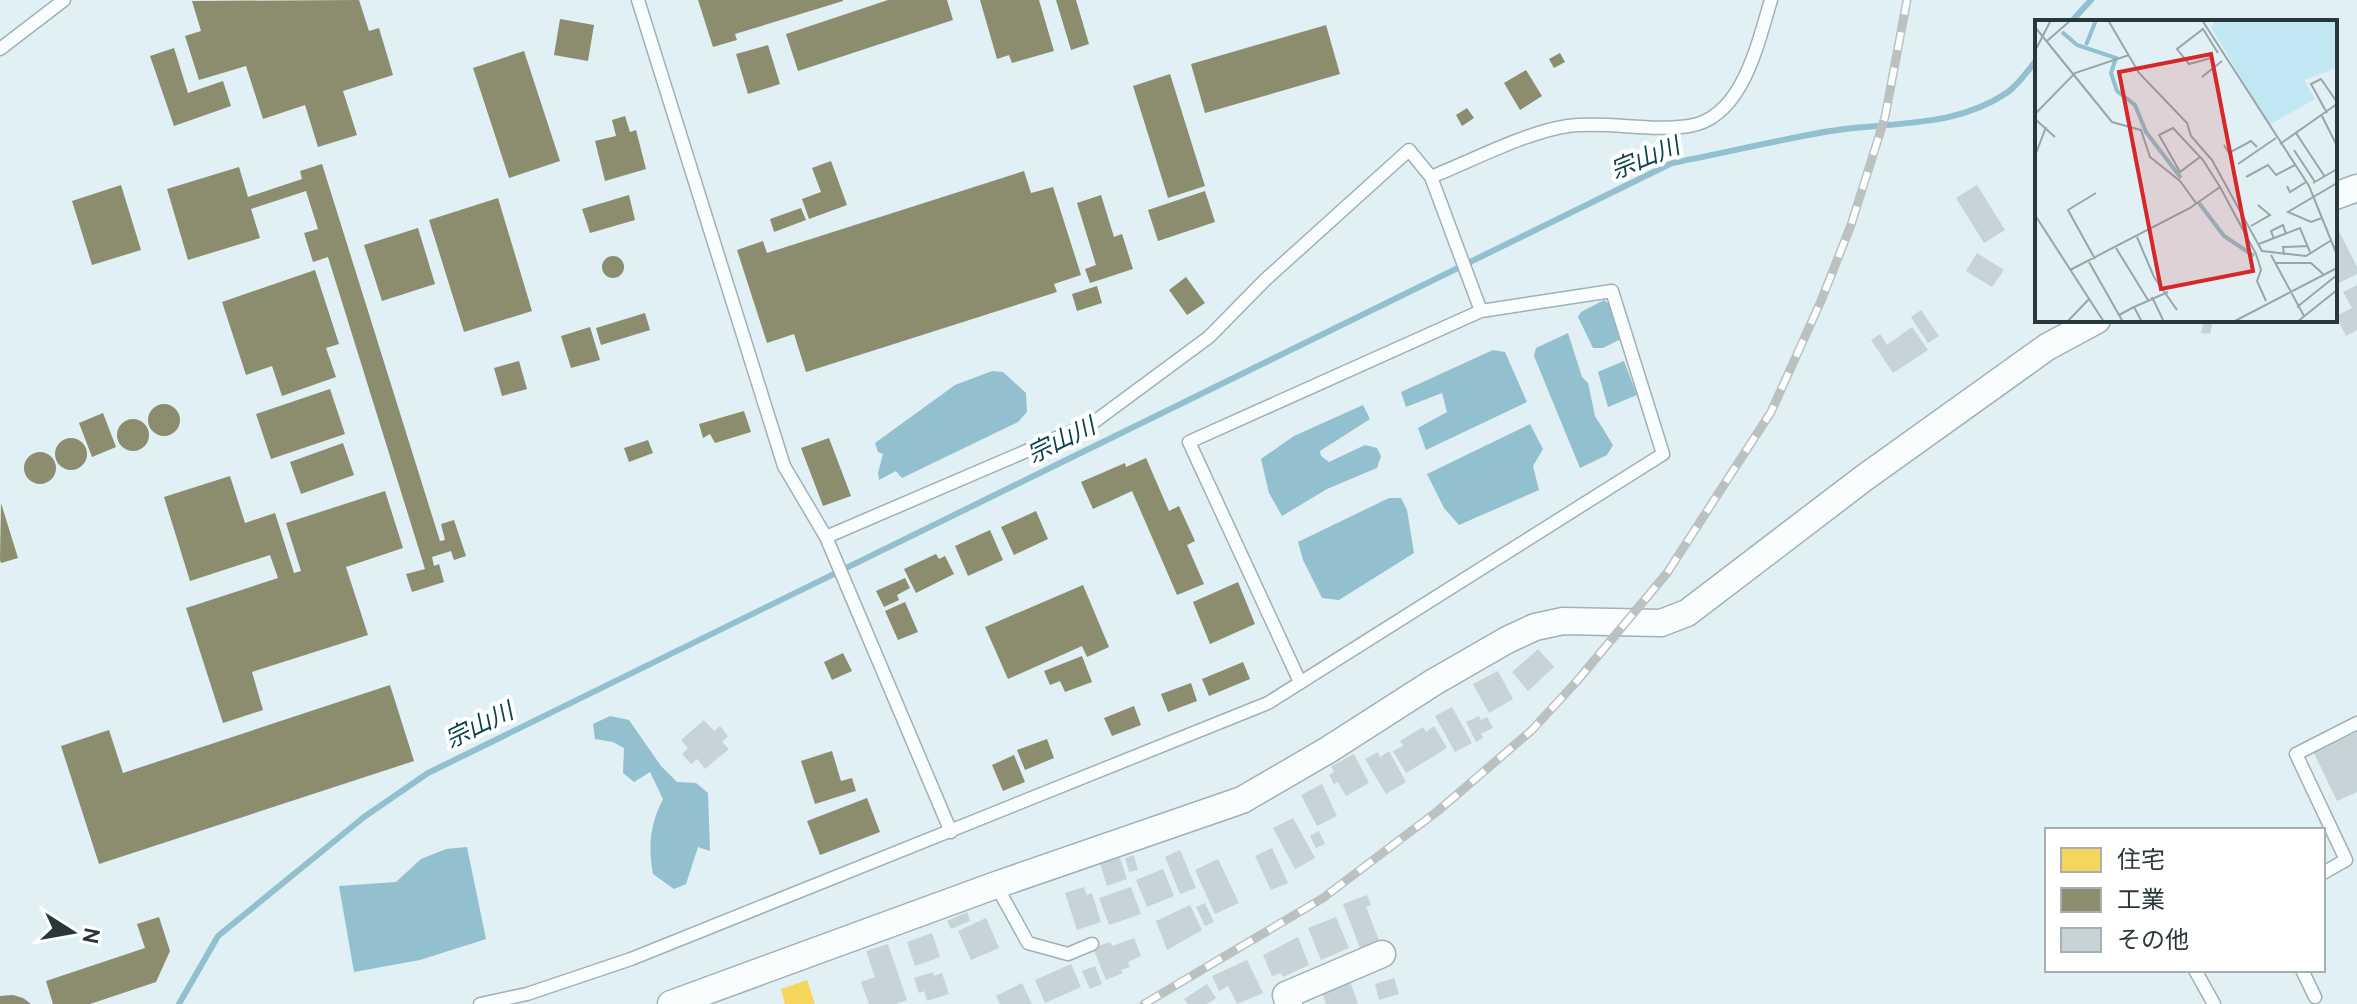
<svg xmlns="http://www.w3.org/2000/svg" width="2357" height="1004" viewBox="0 0 2357 1004" font-family="Overpass,'Noto Sans JP',sans-serif">
<style>
.water{fill:#92c0ce}
.homes{fill:#f6d55c}
.industry{fill:#8c8c6e}
.lines{fill:none;stroke-linecap:round;stroke-linejoin:round}
.stream{stroke:#92c0ce;stroke-width:6}
.building{fill:#c6d3d8}
.service-casing{stroke:#a2b0b4;stroke-width:15}
.minor-casing{stroke:#a2b0b4;stroke-width:29}
.service{stroke:#fafdfe;stroke-width:12}
.minor{stroke:#fafdfe;stroke-width:26}
.rail-casing{stroke:#bbc0c0;stroke-width:9}
.rail{stroke:#fff;stroke-width:6;stroke-dasharray:18;stroke-linecap:butt}
.labels{text-anchor:middle;dominant-baseline:central;stroke-width:8;stroke-linejoin:round;paint-order:stroke}
.water-label{font-size:24px;font-style:italic;fill:#0b4350;stroke:#fff}
.inset-river{fill:none;stroke:#92c0ce;stroke-width:4}
.inset-road{fill:none;stroke:#97a6ab;stroke-width:2}
.view{fill:#d62828;fill-opacity:0.15;stroke:#d62828;stroke-width:4}
.inset-edge{fill:none;stroke:#29373b;stroke-width:4}
</style>
<rect width="100%" height="100%" fill="#e0f0f5"/>
<!-- water -->
<path class="water" d="M1604,300L1615,308L1623,338L1603,348H1593L1578,317L1581,312Z
M1568,333L1582,377L1588,383L1595,416L1613,445L1607,455L1580,468L1534,356L1536,348Z
M1493,350L1505,352L1527,402L1426,450L1418,428L1447,412L1442,393L1406,407L1401,392Z
M1624,361L1637,395L1608,407L1598,372Z
M992,371L1003,372L1026,393L1027,412L1018,422L902,478L896,471L879,480L878,473L883,454L878,452L875,443L955,385Z
M1363,405L1370,419L1320,451L1321,456L1329,462L1365,445L1377,448L1381,456L1377,468L1327,489L1282,516L1269,493L1261,459L1294,436Z
M1530,424L1543,449L1533,466L1539,490L1459,525L1444,508L1427,474Z
M1389,498H1401L1407,510L1414,553L1339,600L1322,598L1303,560L1298,542Z
M610,716L629,720L661,766L677,782L696,783L708,793L710,851L698,847L686,884L674,889L653,874C648,847 650,824 663,799L650,772L634,782L623,773L624,748L613,742L595,739L593,724Z
M467,847L486,939L420,960L354,972L339,886L396,882L421,859L446,849Z"/>
<!-- homes -->
<path class="homes" d="M807,980L815,1004H785L781,989Z"/>
<!-- industry -->
<path class="industry" d="M359,0L369,31L379,28L393,75L343,91L357,135L318,147L305,105L263,119L246,66L199,80L185,36L201,31L192,1Z
M698,0H843V1L735,34L737,40L713,47Z
M888,0H947L953,20L798,71L786,34Z
M980,0H1039L1054,51L1012,63L1009,55L997,59Z
M1056,0H1076L1089,44L1071,50Z
M560,19L594,25L588,61L554,55Z
M1326,25L1340,74L1205,113L1191,64Z
M768,45L780,84L748,94L736,54Z
M174,48L188,93L223,81L231,106L174,126L150,56Z
M524,51L560,161L509,178L473,68Z
M1560,53L1565,62L1554,68L1549,59Z
M1526,70L1542,96L1520,110L1504,83Z
M1170,74L1205,186L1168,198L1133,86Z
M1467,108L1474,118L1462,126L1456,115Z
M625,116L630,132L636,130L646,169L605,181L595,141L616,136L612,120Z
M831,161L847,205L809,219L802,199L821,192L812,168Z
M322,164L440,541L445,540L441,524L454,520L466,556L454,560L451,551L432,557L434,566L439,564L444,582L412,592L406,574L425,569L328,257L313,262L304,233L318,229L306,191L251,209L260,238L188,260L167,189L239,167L248,197L302,179L300,171Z
M1024,171L1031,193L1053,187L1081,275L1054,284L1057,292L806,372L794,334L767,343L737,250L763,241L767,253Z
M121,185L141,250L92,265L72,201Z
M1205,191L1215,222L1158,241L1148,210Z
M629,195L635,220L590,233L582,209Z
M1101,195L1114,237L1122,234L1133,269L1090,283L1085,269L1096,265L1077,203Z
M498,198L532,311L464,332L429,220Z
M801,208L806,220L774,232L770,219Z
M418,228L435,284L382,301L364,245Z
M602 267a11 11 0 1 1 22 0a11 11 0 1 1-22 0Z
M315,270L339,344L326,348L336,377L282,396L272,366L246,375L222,302Z
M1186,277L1205,303L1187,315L1169,290Z
M1097,286L1102,303L1077,311L1072,294Z
M645,313L650,330L601,345L596,328Z
M590,327L600,360L571,368L561,336Z
M519,361L527,389L502,396L494,368Z
M330,389L345,434L271,459L256,414Z
M148 420a16 16 0 1 1 32 0a16 16 0 1 1-32 0Z
M744,411L751,432L715,443L710,434L703,438L699,424Z
M103,413L116,447L92,457L79,423Z
M117 435a16 16 0 1 1 32 0a16 16 0 1 1-32 0Z
M829,438L851,496L823,506L801,448Z
M55 454a16 16 0 1 1 32 0a16 16 0 1 1-32 0Z
M648,440L653,453L629,462L624,448Z
M343,443L354,475L301,494L290,462Z
M24 468a16 16 0 1 1 32 0a16 16 0 1 1-32 0Z
M1146,458L1169,511L1179,506L1195,541L1187,545L1204,584L1177,595L1132,491L1093,509L1081,482L1125,463L1126,467Z
M230,476L245,523L275,513L294,573L301,571L286,523L385,491L403,548L346,567L368,635L252,672L263,710L223,723L186,608L278,578L270,555L190,581L164,497Z
M1,503L18,558L1,563L0,560Z
M1036,511L1048,539L1014,555L1001,527Z
M990,530L1003,560L968,576L955,546Z
M936,554L939,559L945,556L954,574L916,593L904,569Z
M905,578L910,588L897,595L899,600L884,607L876,591Z
M1238,582L1255,624L1210,644L1193,602Z
M1083,585L1109,647L1087,657L1082,646L1008,679L985,627Z
M905,602L918,632L898,640L885,611Z
M843,653L852,671L832,680L824,662Z
M1082,656L1092,682L1065,692L1060,681L1050,685L1044,671Z
M1243,662L1250,679L1209,696L1202,679Z
M1191,683L1197,701L1168,712L1161,694Z
M390,685L414,761L99,864L61,746L109,730L123,773Z
M1134,706L1141,725L1112,736L1104,718Z
M1047,739L1054,758L1025,770L1017,750Z
M832,751L841,781L852,778L856,791L815,804L801,761Z
M1014,755L1025,782L1003,791L992,765Z
M867,798L880,832L820,855L807,821Z
M159,917L170,951L156,982L90,1004H53L46,981L145,948L137,924Z
M13,995L23,998L31,1004H0V996Z"/>
<g class="lines">
<!-- stream -->
<path class="stream" d="M2071,22L2091,0
M179,1004L218,936L364,817L428,773L1672,163C1725,153 1777,140 1830,131C1891,121 1954,129 2008,92C2019,84 2028,70 2037,60"/>
</g>
<!-- building -->
<path class="building" d="M1977,185L2005,230L1984,243L1956,198Z
M2335,223L2357,267V274L2335,285Z
M1977,253L2004,270L1992,287L1966,271Z
M2357,285V330L2346,336L2336,316L2352,308L2343,292Z
M1921,310L1939,336L1928,343L1911,317Z
M2204,320H2213L2210,334L2201,333Z
M1912,327L1928,350L1893,373L1871,340L1880,334L1887,345Z
M1538,649L1554,667L1528,691L1512,672Z
M1498,671L1513,699L1489,713L1473,684Z
M1452,707L1472,743L1455,752L1435,716Z
M1479,716L1481,720L1487,717L1493,728L1481,734L1483,738L1476,742L1466,722Z
M704,720L714,731L720,726L728,736L722,742L729,749L705,769L697,759L691,764L682,754L688,748L681,740Z
M1434,726L1447,748L1406,773L1393,751L1403,746L1400,741L1423,727L1426,732Z
M2357,732V792L2337,801L2314,753Z
M1389,751L1406,782L1386,794L1365,759L1378,752L1380,757Z
M1354,754L1369,783L1346,796L1338,782L1334,784L1329,775L1334,772L1331,766Z
M1322,784L1337,816L1317,826L1301,795Z
M1293,818L1315,858L1295,869L1273,828Z
M1319,831L1325,844L1316,848L1310,836Z
M1272,848L1288,883L1271,890L1255,856Z
M1180,850L1196,888L1180,894L1165,857Z
M1134,855L1138,870L1129,872L1125,858Z
M1120,858L1127,879L1107,886L1100,864Z
M1218,859L1239,903L1215,914L1195,870Z
M1163,869L1174,896L1147,907L1136,880Z
M1084,887L1087,895L1092,893L1101,922L1077,930L1065,893Z
M1131,887L1141,914L1109,925L1099,898Z
M1367,895L1371,905L1366,907L1379,940L1360,948L1343,904Z
M1205,903L1214,922L1205,926L1196,907Z
M1190,905L1202,930L1167,950L1156,921Z
M967,912L970,921L951,929L947,921Z
M1336,917L1349,948L1321,960L1308,928Z
M986,918L999,948L971,960L958,931Z
M932,933L940,957L915,966L907,942Z
M1298,937L1309,965L1283,977L1281,973L1272,976L1263,955Z
M1134,938L1141,956L1128,962L1130,967L1121,970L1123,973L1106,980L1093,948L1110,942L1112,946Z
M888,944L907,1000L896,1004H869L861,982L875,977L866,951Z
M1247,960L1263,993L1237,1004L1228,986L1219,991L1212,976Z
M1071,964L1081,987L1045,1003L1035,980Z
M1095,966L1102,984L1090,989L1082,971Z
M933,972L934,976L942,973L949,994L927,1001L924,991L919,993L914,978Z
M1394,978L1399,994L1379,1000L1375,984Z
M1349,979L1358,1004H1326L1321,989Z
M1022,983L1032,1004H1000L996,996Z
M1207,984L1216,998L1207,1004H1188L1184,999Z"/>
<g class="lines">
<!-- service casing -->
<g class="service-casing">
<path id="service" d="M638,0L784,466L826,537L951,832
M0,49L64,0
M1431,177L1481,311
M826,537L1094,422L1209,337L1265,280L1409,150L1431,177C1471,161 1526,132 1568,126C1608,121 1650,132 1689,126C1743,118 1758,42 1771,0
M2323,873L2346,860L2296,754L2357,723
M996,885L1028,943L1068,954L1092,944
M2195,970L2214,1004
M2302,970L2315,997
M480,1004L527,994L631,959L1268,703L1663,454L1612,291L1481,311L1189,442L1300,682"/>
</g>
<!-- minor casing -->
<g class="minor-casing">
<path id="minor" d="M2335,196L2357,188
M671,1004L996,885L1242,800L1328,750L1434,682L1507,640L1535,627L1563,621L1661,623L1687,613L1864,478L2047,347L2097,320
M1289,1004L1286,995L1382,954"/>
</g>
<!-- service -->
<use href="#service" class="service"/>
<!-- minor -->
<use href="#minor" class="minor"/>
<!-- rail casing -->
<g class="rail-casing">
<path id="rail" d="M1144,1004L1323,898L1439,810L1532,730L1577,681L1667,573L1771,412L1821,301L1851,225L1885,117L1907,0"/>
</g>
<!-- rail -->
<use href="#rail" class="rail"/>
</g>
<g class="labels">
<!-- water labels -->
<g class="water-label">
<text transform="translate(1646 160) rotate(-22)">宗山川</text>
<text transform="translate(1062 442) rotate(-26)">宗山川</text>
<text transform="translate(480 727) rotate(-26)">宗山川</text>
</g>
</g>
<!-- overview -->
<g transform="translate(2035 20)">
<rect width="302" height="302" fill="#e0f0f5"/>
<path d="M181,0H302V48L269,60L280,79L234,105L176,7Z" fill="#c1e7f2"/>
<path class="inset-river" d="M27,12L42,25L81,38L76,53L82,71L100,85L111,112L146,158M51,25L61,0M164,183L189,216L219,236"/>
<path class="inset-road" d="M73,0L104,53L152,103L156,116L177,140L227,231L271,236L295,221M167,0L274,166L302,235M0,7L77,102L106,110L115,137L145,161L161,183M12,21L36,0M0,31L16,0M176,38L154,44L142,29L168,9L183,33M167,57L187,41M292,93L276,64L286,59L302,82M0,94L40,53L94,35M287,96L302,126M0,99L20,117M261,113L290,157M245,124L302,84M189,125L194,133L216,121L222,127M259,130L280,162M0,136L11,107M165,137L145,152L124,115L138,108L168,140L185,167L221,234L226,250L222,261L231,281M203,144L241,118M211,157L233,145L241,155L260,145M278,163L302,149M252,166L255,172L271,162M0,195L69,302M287,198L276,202L253,192L302,163M216,206L235,195L223,185M102,217L119,257L142,290M239,219L236,211L248,205L251,214M224,224L265,208L275,232M81,228L113,280M236,235L269,296M249,235L248,227L273,226M60,239L33,190L61,173M54,242L84,295M240,243H276L288,254M35,250L155,188L185,167M117,277L129,302M262,287L302,255M32,302L54,279M88,302L84,295L99,287M107,302L99,287L133,272M198,302L302,248M262,302L302,270"/>
<path class="view" d="M176,34L218,251L126,269L84,52Z"/>
<rect width="302" height="302" class="inset-edge"/>
</g>
<!-- legend -->
<rect x="2045" y="828" width="280" height="144" fill="#ffffff" stroke="#a9afb1" stroke-width="2"/>
<rect x="2061" y="848" width="40" height="24" fill="#f6d55c" stroke="#a9afb1" stroke-width="2"/>
<text x="2117" y="868" font-size="24" fill="#29373b">住宅</text>
<rect x="2061" y="888" width="40" height="24" fill="#8c8c6e" stroke="#a9afb1" stroke-width="2"/>
<text x="2117" y="908" font-size="24" fill="#29373b">工業</text>
<rect x="2061" y="928" width="40" height="24" fill="#c6d3d8" stroke="#a9afb1" stroke-width="2"/>
<text x="2117" y="948" font-size="24" fill="#29373b">その他</text>
<!-- north arrow -->
<g transform="translate(72 932) rotate(101)" stroke="#ffffff" stroke-width="6" paint-order="stroke">
<path d="M0-6L14 30L0 20L-14 30Z" fill="#29373b"/>
<text y="-12" font-size="22" font-weight="bold" text-anchor="middle" fill="#29373b">N</text>
</g>
</svg>
